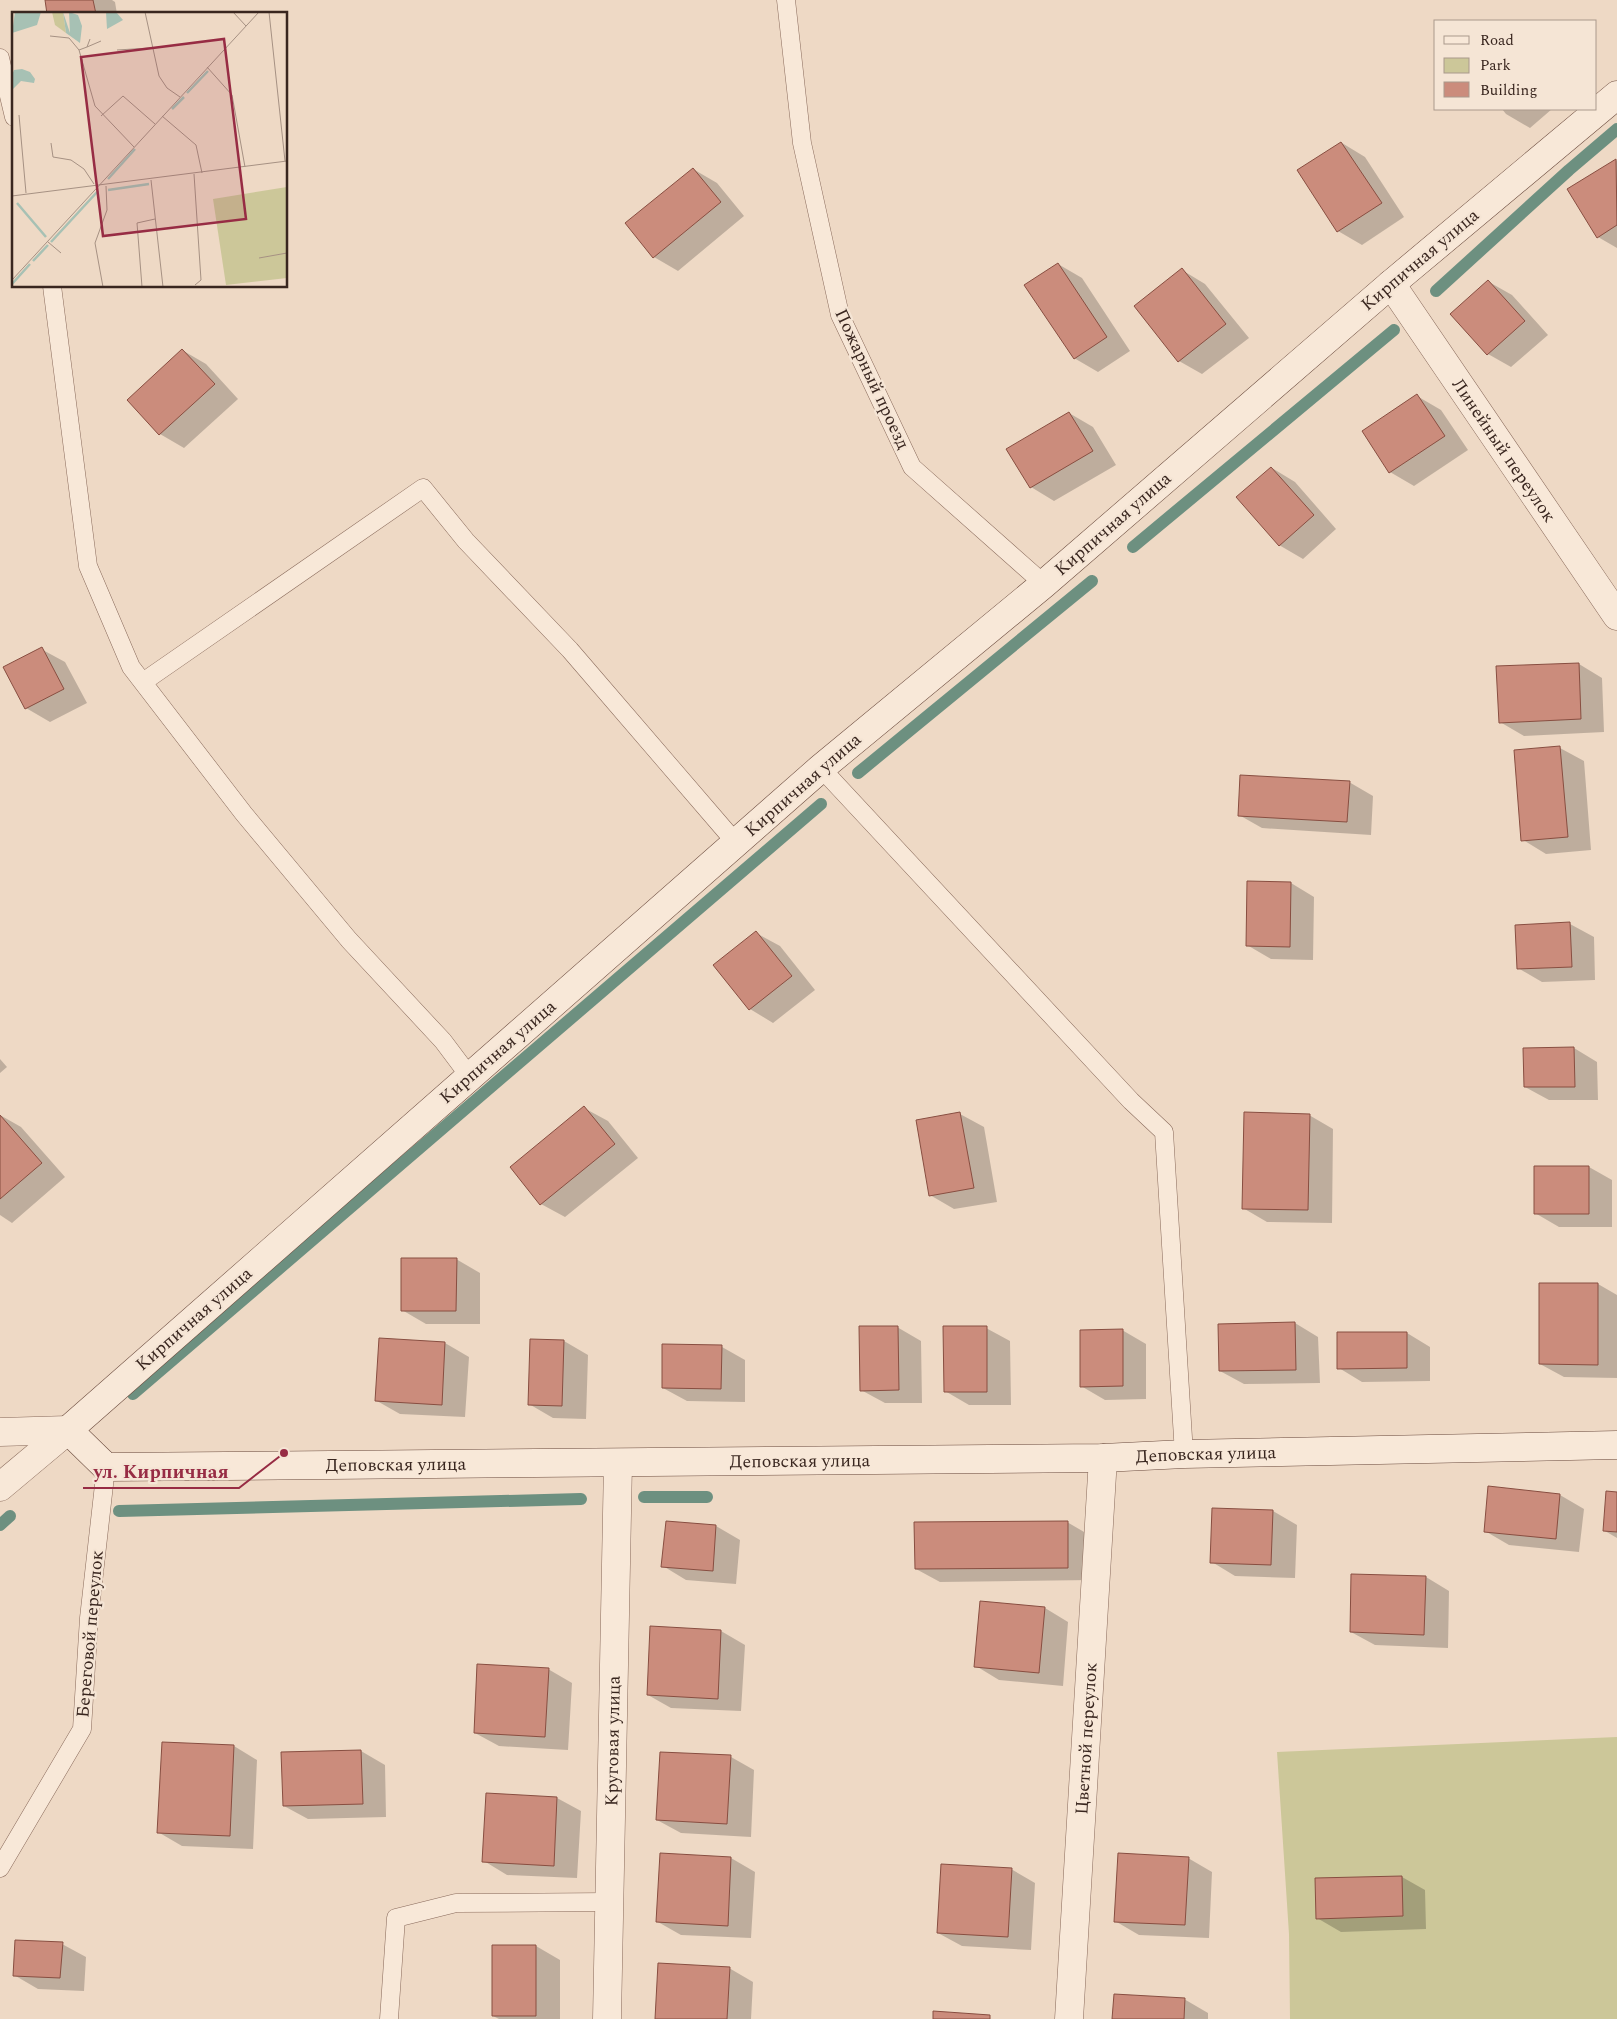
<svg xmlns="http://www.w3.org/2000/svg" width="1617" height="2019" viewBox="0 0 1617 2019" font-family="Spectral,serif">
<style>
.green{fill:#ccc799}
.shadow{fill:#0003}
.lines{fill:none;stroke-linecap:round;stroke-linejoin:round}
.stream{stroke:#6d9080;stroke-width:12}
.building{fill:#cb8c7c;stroke:#884e41}
.lane-casing{stroke:#896a5b;stroke-width:19}
.street-casing{stroke:#896a5b;stroke-width:29}
.secondary-casing{stroke:#6b4b3e;stroke-width:29}
.lane{stroke:#f8e8d8;stroke-width:18}
.street{stroke:#f8e8d8;stroke-width:28}
.secondary{stroke:#f8e8d8;stroke-width:28}
.labels{text-anchor:middle;dominant-baseline:central;stroke-width:4.5;stroke-linejoin:round;paint-order:stroke}
.street-label{font-size:18px;fill:#39261f;stroke:#f5e5d5}
.inset-river{fill:none;stroke:#a7c1b4;stroke-width:2.5}
.inset-road{fill:none;stroke:#a69183;stroke-width:1}
.view{fill:#972c44;fill-opacity:0.15;stroke:#972c44;stroke-width:2.5}
.inset-edge{fill:none;stroke:#39261f;stroke-width:2.5}
.leader{fill:none;stroke:#972c44;stroke-width:2}
.callout-dot{fill:#972c44;stroke:#f5e5d5;stroke-width:2}
.callout-label{font-size:19px;text-anchor:middle;font-weight:bold;fill:#972c44;stroke:#f5e5d5;stroke-width:4.5;stroke-linejoin:round;paint-order:stroke}
</style>
<rect width="100%" height="100%" fill="#eed9c5"/>
<!-- green -->
<path class="green" d="M1617,1737V2019H1290L1289,1934L1277,1752Z"/>
<!-- shadow -->
<path class="shadow" d="M46,0H112L115,2L117,14H48Z
M1502,109H1552L1530,128L1506,114Z
M1342,143L1365,157L1404,217L1362,245L1338,231Z
M1616,160L1617,161V248L1598,237Z
M693,169L717,183L744,216L678,271L654,257Z
M1058,264L1082,278L1130,351L1098,372L1074,358Z
M1182,270L1205,284L1249,338L1202,374L1179,361Z
M1489,282L1512,295L1548,335L1511,367L1488,354Z
M182,350L206,364L238,399L184,448L160,434L128,400Z
M1417,396L1441,410L1468,450L1414,486L1390,472Z
M1069,413L1093,427L1116,465L1054,501L1031,487Z
M1272,468L1295,482L1336,529L1303,559L1279,545Z
M41,649L65,662L87,703L50,722L26,708Z
M1579,664L1602,678L1604,732L1524,736L1500,722Z
M1560,748L1584,761L1591,850L1546,854L1523,840Z
M1349,782L1373,796L1371,835L1262,828L1239,815Z
M1291,883L1314,897L1313,960L1271,959L1247,945Z
M1570,924L1594,937L1595,980L1542,982L1518,968Z
M756,933L780,946L815,990L773,1023L750,1009Z
M1574,1048L1597,1062L1598,1100H1549L1525,1087Z
M0,1059L7,1067L0,1073Z
M584,1108L608,1121L638,1158L565,1217L541,1204Z
M960,1114L984,1127L997,1202L954,1209L930,1195Z
M0,1115L21,1127L65,1177L12,1223L0,1215Z
M1309,1115L1333,1129L1332,1223L1267,1222L1243,1208Z
M1589,1167L1612,1180V1227H1559L1535,1213Z
M456,1259L480,1273V1324H426L402,1310Z
M1598,1284L1617,1295V1378L1564,1377L1540,1364Z
M1295,1323L1318,1337L1320,1383L1244,1384L1220,1371Z
M897,1327L921,1341L922,1403H885L861,1390Z
M986,1328L1010,1341L1011,1405H969L945,1391Z
M1122,1330L1146,1344V1399L1105,1400L1081,1386Z
M1407,1333L1430,1347V1381L1362,1382L1339,1368Z
M380,1340L445,1343L469,1357L465,1417L400,1414L377,1401Z
M531,1340L564,1341L588,1355L586,1419L553,1418L529,1404Z
M722,1347L745,1360V1402L687,1401L663,1388Z
M1490,1487L1560,1495L1584,1509L1579,1552L1509,1545L1485,1531Z
M1617,1493V1538L1605,1531Z
M1214,1509L1273,1511L1297,1525L1295,1578L1235,1576L1212,1562Z
M667,1522L716,1526L740,1540L736,1584L686,1580L663,1566Z
M1067,1522L1091,1536L1092,1580L940,1582L916,1569Z
M1426,1577L1449,1591L1448,1648L1375,1645L1351,1632Z
M1045,1608L1068,1622L1063,1686L999,1680L976,1666Z
M651,1628L721,1631L745,1645L741,1711L671,1708L648,1695Z
M548,1669L572,1683L568,1750L499,1746L475,1733Z
M234,1746L257,1760L253,1849L182,1846L158,1832Z
M361,1751L385,1765L386,1817L308,1819L284,1806Z
M731,1757L754,1770L751,1837L681,1833L657,1820Z
M557,1798L581,1811L577,1878L507,1875L484,1861Z
M731,1858L755,1872L751,1938L681,1935L658,1922Z
M1188,1858L1212,1872L1209,1938L1139,1935L1115,1921Z
M1011,1869L1035,1883L1031,1950L962,1946L938,1933Z
M1402,1877L1425,1890L1426,1929L1341,1932L1317,1918Z
M62,1944L86,1957L84,1991L38,1989L14,1975Z
M536,1946L560,1960V2019H499L493,2016Z
M729,1968L753,1982L751,2019H657Z
M1184,1999L1208,2013V2019H1113Z"/>
<g class="lines">
<!-- stream -->
<path class="stream" d="M1436,291L1569,170L1617,129
M1133,547L1394,330
M858,773L1092,581
M133,1394L821,804
M644,1497H707
M119,1511L581,1499
M0,1525L10,1516"/>
</g>
<!-- building -->
<path class="building" d="M45,0H93L96,14H47Z
M1341,142L1382,203L1337,232L1297,170Z
M1616,159L1617,225L1597,238L1567,189Z
M693,168L721,202L653,258L625,223Z
M1058,263L1107,337L1074,359L1024,285Z
M1182,268L1226,324L1178,362L1134,306Z
M1488,280L1525,321L1487,355L1450,314Z
M182,349L215,384L159,435L127,400Z
M1417,394L1445,436L1389,473L1362,431Z
M1069,412L1093,451L1030,488L1006,449Z
M1271,467L1314,515L1279,546L1236,497Z
M42,647L64,689L25,709L3,667Z
M1579,663L1581,719L1499,723L1496,666Z
M1560,746L1568,837L1521,841L1514,750Z
M1240,775L1350,781L1347,822L1238,816Z
M1247,881L1291,882L1290,947L1246,946Z
M1570,922L1572,967L1517,969L1515,925Z
M756,931L792,976L749,1010L713,965Z
M1574,1047L1575,1087H1524L1523,1048Z
M584,1106L615,1144L540,1205L510,1167Z
M960,1112L974,1188L929,1196L916,1120Z
M1244,1112L1310,1114L1308,1210L1242,1209Z
M0,1115L42,1163L0,1199Z
M1534,1166H1589V1214H1534Z
M401,1258H457L456,1311H401Z
M1539,1283H1598V1365L1539,1364Z
M1295,1322L1296,1370L1219,1371L1218,1324Z
M859,1326H898L899,1390L860,1391Z
M943,1326H987V1392H944Z
M1123,1329V1386L1080,1387V1330Z
M1337,1332H1407V1368L1337,1369Z
M379,1338L445,1342L442,1405L375,1401Z
M530,1339L564,1340L562,1406L528,1405Z
M662,1344L722,1345L721,1389L662,1388Z
M1488,1486L1560,1494L1556,1539L1484,1532Z
M1606,1491L1617,1492V1532L1603,1531Z
M1212,1508L1273,1510L1271,1565L1210,1563Z
M666,1521L716,1525L713,1571L661,1567Z
M1068,1521V1568L915,1569L914,1522Z
M1351,1574L1426,1576L1424,1635L1350,1632Z
M980,1601L1045,1607L1039,1673L974,1667Z
M650,1626L721,1630L718,1699L647,1695Z
M477,1664L549,1668L545,1737L474,1733Z
M162,1742L234,1745L230,1836L157,1833Z
M361,1750L363,1804L283,1806L281,1752Z
M660,1752L731,1755L727,1824L656,1820Z
M486,1793L557,1797L554,1866L482,1862Z
M660,1853L731,1857L728,1926L656,1922Z
M1118,1853L1189,1857L1185,1925L1114,1922Z
M941,1864L1012,1868L1008,1937L937,1933Z
M1402,1876L1403,1916L1316,1919L1315,1878Z
M15,1940L63,1942L60,1978L13,1976Z
M492,1945H536V2016H492Z
M658,1963L730,1967L727,2019H655Z
M1114,1994L1185,1998L1184,2019H1112Z
M933,2011L990,2015V2019H933Z"/>
<g class="lines">
<!-- lane casing -->
<g class="lane-casing">
<path id="lane" d="M786,0L802,143L840,315L912,467L1044,584
M0,58L14,117
M52,286L88,566L131,667L244,814L349,940L443,1041L470,1077
M143,682L423,488L466,541L570,650L736,843
M821,768L1131,1101L1164,1132L1184,1454
M0,1868L82,1729L89,1618L106,1467
M389,2019L396,1918L456,1903L609,1902"/>
</g>
<!-- street casing -->
<g class="street-casing">
<g id="street">
<path id="s1" d="M1391,284L1617,616"/>
<path d="M0,1432L68,1430"/>
<path d="M0,1487L68,1430"/>
<path id="s2" d="M607,2019L618,1463"/>
<path id="s3" d="M1069,2019L1103,1458"/>
</g>
</g>
<!-- secondary casing -->
<g class="secondary-casing">
<g id="secondary">
<path id="s4" d="M1617,95L1391,284L1044,584L821,768L68,1430L106,1467L1103,1458L1184,1454L1617,1445"/>
</g>
</g>
<!-- lane -->
<use href="#lane" class="lane"/>
<!-- street -->
<use href="#street" class="street"/>
<!-- secondary -->
<use href="#secondary" class="secondary"/>
</g>
<g class="labels">
<!-- street labels -->
<g class="street-label">
<text transform="translate(1420 260) rotate(-40)">Кирпичная улица</text>
<text transform="translate(872 379) rotate(65)">Пожарный проезд</text>
<text stroke="none"><textPath href="#s1" startOffset="201">Линейный переулок</textPath></text>
<text transform="translate(1113 524) rotate(-41)">Кирпичная улица</text>
<text transform="translate(803 785) rotate(-41)">Кирпичная улица</text>
<text transform="translate(498 1052) rotate(-41)">Кирпичная улица</text>
<text transform="translate(194 1319) rotate(-41)">Кирпичная улица</text>
<text stroke="none"><textPath href="#s4" startOffset="3198">Деповская улица</textPath></text>
<text stroke="none"><textPath href="#s4" startOffset="2792">Деповская улица</textPath></text>
<text stroke="none"><textPath href="#s4" startOffset="2388">Деповская улица</textPath></text>
<text transform="translate(90 1634) rotate(-85)">Береговой переулок</text>
<text stroke="none"><textPath href="#s3" startOffset="281">Цветной переулок</textPath></text>
<text stroke="none"><textPath href="#s2" startOffset="278">Круговая улица</textPath></text>
</g>
</g>
<!-- overview -->
<g transform="translate(12 12)">
<rect width="275" height="275" fill="#eed9c5"/>
<path d="M275,175V266L214,273L201,187Z" fill="#ccc799"/>
<path d="M40,0H51L54,21L43,13Z" fill="#ccc799"/>
<path d="M3,0H29L25,13L0,21ZM51,0L58,21L57,0L66,3L70,14L68,31L54,21ZM94,0H104L111,8L95,17ZM10,57L18,60L23,67L22,71L9,69L0,78V63L2,58Z" fill="#a7c1b4"/>
<path class="inset-river" d="M175,81L196,59M160,97L172,85M96,167L123,137M96,178L137,172M5,191L34,225M39,230L86,179M21,249L36,233M0,272L18,252"/>
<path class="inset-road" d="M133,0L147,64L155,76L168,85M221,0L234,14M257,0L273,149M38,24L57,26L67,38L83,94L122,135M75,35L89,29M67,38L75,35L78,27M105,38L138,36M195,55L220,83L233,155M7,103L14,181M89,104L111,84L143,112M150,104L184,133L190,161M39,131L41,145L59,148L72,157L82,172M182,162L189,268L183,273M139,168L151,275M0,184L275,149M36,230L49,241M247,246L275,241M0,268L247,0M91,275L83,231L95,198L94,174M130,275L125,211L143,207"/>
<path class="view" d="M212,27L234,207L91,224L69,45Z"/>
<rect width="275" height="275" class="inset-edge"/>
</g>
<!-- callouts -->
<path class="leader" d="M284 1453L239 1488H83"/>
<circle class="callout-dot" cx="284" cy="1453" r="5"/>
<g class="callout-label">
<text x="161" y="1478">ул. Кирпичная</text>
</g>
<!-- legend -->
<rect x="1434" y="20" width="162" height="90" fill="#f5e5d5" stroke="#aa998c"/>
<rect x="1444" y="36" width="25" height="8" fill="#f8e8d8" stroke="#aa998c"/>
<text x="1480" y="45" font-size="15" fill="#39261f">Road</text>
<rect x="1444" y="58" width="25" height="15" fill="#ccc799" stroke="#aa998c"/>
<text x="1480" y="70" font-size="15" fill="#39261f">Park</text>
<rect x="1444" y="82" width="25" height="15" fill="#cb8c7c" stroke="#aa998c"/>
<text x="1480" y="95" font-size="15" fill="#39261f">Building</text>
</svg>
